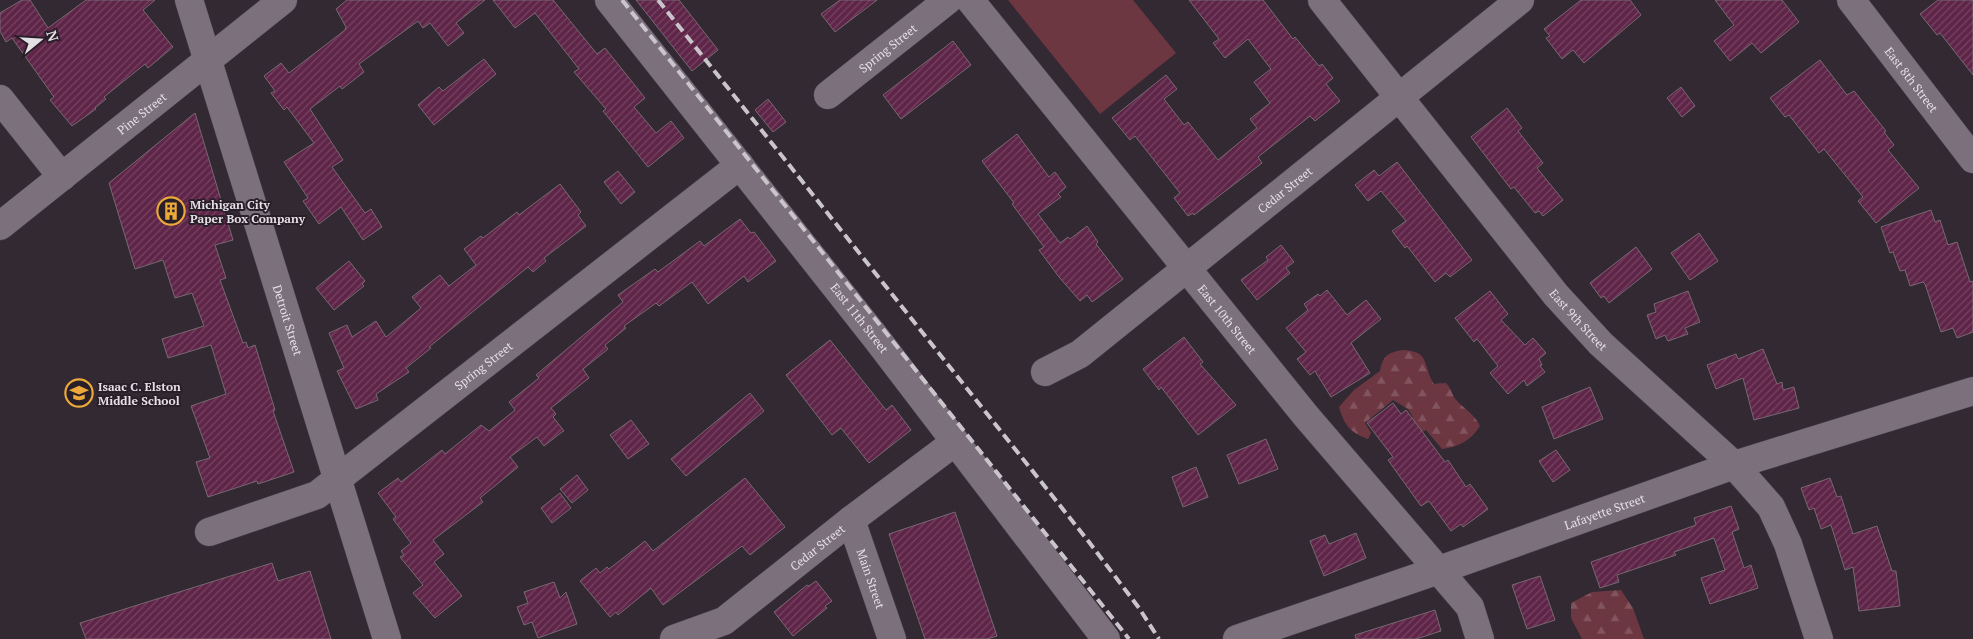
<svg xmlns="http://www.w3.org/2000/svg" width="1973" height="639" viewBox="0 0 1973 639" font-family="'PT Serif',serif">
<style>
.green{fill:#6d3742}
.forest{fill:url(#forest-firs)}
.building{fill:url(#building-hatch);stroke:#776870}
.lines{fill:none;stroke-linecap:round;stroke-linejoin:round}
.minor-casing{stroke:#4e464f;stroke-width:29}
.minor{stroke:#7b707c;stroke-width:28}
.rail{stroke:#cac4cb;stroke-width:4;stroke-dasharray:10 5;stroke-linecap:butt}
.labels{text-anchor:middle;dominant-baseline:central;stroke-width:4;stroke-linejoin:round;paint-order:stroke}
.street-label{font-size:12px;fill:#e4dee5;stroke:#281f29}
.poi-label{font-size:12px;font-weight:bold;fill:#e4dee5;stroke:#281f29;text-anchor:start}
</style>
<defs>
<pattern id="forest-firs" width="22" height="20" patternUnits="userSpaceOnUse" patternTransform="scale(1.25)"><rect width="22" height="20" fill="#6d3742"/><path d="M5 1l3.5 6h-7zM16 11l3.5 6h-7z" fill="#82545d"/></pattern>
<pattern id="building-hatch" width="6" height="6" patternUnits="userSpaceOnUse" patternTransform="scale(1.25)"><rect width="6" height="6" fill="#5f2548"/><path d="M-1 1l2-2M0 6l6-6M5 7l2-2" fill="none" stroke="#764462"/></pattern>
</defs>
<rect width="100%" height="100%" fill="#322933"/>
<!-- green -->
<path class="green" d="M1008,0H1133L1176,53L1100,114Z"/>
<!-- forest -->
<path class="forest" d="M1402,350C1431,351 1422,365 1434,384L1446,383C1452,389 1452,396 1457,401C1466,410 1474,414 1480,426C1471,440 1459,447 1442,449L1426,430L1415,435L1406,427L1413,417L1408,409L1393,400L1365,423L1371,433L1368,439C1350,433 1344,424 1339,407L1354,390L1380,371C1383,356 1387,353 1402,350Z
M1621,590L1633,608L1644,639H1582L1571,618V603L1592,592Z"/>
<!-- building -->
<path class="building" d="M22,0H30L48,28L86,0H155L143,10L173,47L148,68L145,64L104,97L106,99L95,108L96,109L72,126L50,100L54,97L12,38L6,42L0,31V13Z
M347,0H485L456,23L464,33L448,46L430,23L423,28L418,21L359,64L364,72L342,89L340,86L310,109L343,160L332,167L365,213L371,209L382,227L363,240L341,207L319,224L303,201L308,198L284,162L314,143L287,107L284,110L271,93L275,91L264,76L281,63L289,73L345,30L346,27L336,9Z
M493,0H553L597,54L605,48L645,98L634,107L656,133L671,121L684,138L648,167L603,111L606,109L574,72L579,69L535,13L515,28Z
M636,0H679L718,50L692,71Z
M840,0H877L835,32L821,14Z
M1189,0H1263L1293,39L1295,37L1319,66L1322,64L1333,78L1326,84L1340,101L1315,121L1310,116L1258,157L1262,163L1194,215L1193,213L1188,216L1174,198L1180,193L1135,136L1130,140L1112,118L1166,75L1177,89L1164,99L1184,125L1188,122L1218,160L1257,128L1250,119L1270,103L1254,82L1271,69L1248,39L1225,58L1213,43L1219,39Z
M1581,0H1630L1641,15L1584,63L1573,50L1562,59L1546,38L1550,36L1544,29Z
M1715,0H1782L1799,22L1761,53L1752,43L1730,61L1714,41L1734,25Z
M1938,0H1973V75L1940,33L1937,35L1920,14Z
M953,41L971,65L901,119L883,95Z
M484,59L496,74L434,125L418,105L439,87L443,91Z
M1820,60L1847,95L1854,91L1886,131L1884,132L1894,145L1888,150L1919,188L1876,223L1858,201L1863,197L1824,149L1819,153L1789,115L1785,117L1770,98Z
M1681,87L1695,106L1682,117L1667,98Z
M768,99L786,122L773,132L755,110Z
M1507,108L1522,128L1518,131L1543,163L1537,168L1563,200L1543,216L1539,211L1535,213L1514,187L1511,189L1471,137Z
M195,113L233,240L215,245L226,278L220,280L243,343L246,342L248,348L255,345L275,410L273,411L294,472L258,484L257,481L208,497L196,462L210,458L191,406L226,394L211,345L168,358L162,339L204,326L192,293L175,298L163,260L135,269L109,183Z
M1017,134L1049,177L1055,172L1066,187L1058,194L1061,197L1038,214L1060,243L1068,237L1070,239L1087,226L1098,242L1096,244L1123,279L1092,302L1087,295L1080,301L1059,277L1039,250L1044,247L1012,204L1014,203L982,161Z
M1397,162L1472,260L1450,277L1446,273L1435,282L1407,246L1405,248L1392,231L1406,221L1381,191L1368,201L1355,185L1374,170L1379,176Z
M618,171L635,192L621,204L604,182Z
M560,184L581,212L578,215L586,226L544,258L546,261L533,272L528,267L429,347L431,348L406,368L409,372L376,394L378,400L356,409L337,371L344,368L329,333L347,325L352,337L376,321L386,337L421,308L412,297L440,275L449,286L476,265L464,249L481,236L483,238L517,212L519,215Z
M1931,210L1935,222L1940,220L1948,245L1957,242L1970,282L1973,281V332L1957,338L1953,328L1941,332L1925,284L1923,282L1910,286L1905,270L1900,271L1893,252L1890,253L1881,227Z
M740,219L751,233L754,232L776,261L748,282L744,276L708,304L692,282L659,306L656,303L624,326L626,328L605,345L608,349L583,369L589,378L551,408L556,414L553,417L564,431L562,432L544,446L537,437L510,457L518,467L480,498L483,502L433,540L444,554L434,562L462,596L435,618L413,593L423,585L400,557L404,555L401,551L411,543L393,519L396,517L378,493L398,478L401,482L442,450L445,454L481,425L489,431L515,410L509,402L539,378L536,375L623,302L618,295L655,269L658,272L700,241L704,246Z
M1699,233L1718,261L1690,280L1671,253Z
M1281,245L1294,262L1286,268L1290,273L1257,300L1241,280L1268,260L1266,257Z
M1636,247L1652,269L1609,303L1604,296L1601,298L1590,283Z
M349,261L365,281L362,284L364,286L334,310L316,288Z
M1327,290L1347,315L1366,300L1381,319L1351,343L1370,373L1331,397L1315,371L1310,375L1297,359L1306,352L1286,328L1308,310L1304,304L1318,294L1320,296Z
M1490,291L1508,314L1501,320L1525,345L1533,338L1546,353L1539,359L1542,365L1540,366L1545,372L1527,386L1524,380L1508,394L1490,373L1498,366L1477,339L1474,342L1455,318Z
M1688,291L1700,322L1685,328L1688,334L1668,341L1665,335L1656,339L1647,315L1656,312L1654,304Z
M1184,337L1203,362L1200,364L1236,405L1198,435L1161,387L1159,390L1143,369Z
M830,340L886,410L892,405L911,430L869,463L841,428L832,435L786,375Z
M1763,349L1777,384L1782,382L1783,390L1794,387L1799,408L1754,420L1743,378L1716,389L1707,365L1736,354L1738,359Z
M1590,387L1603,419L1554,439L1542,407Z
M750,393L764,411L686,476L671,459Z
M1393,403L1401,414L1406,410L1445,462L1448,460L1466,487L1470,484L1488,509L1463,527L1461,524L1451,531L1429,501L1421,506L1388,460L1393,457L1367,423Z
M631,420L649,444L628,459L610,435Z
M1266,439L1278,469L1239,484L1227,455Z
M1556,450L1570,470L1553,482L1539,461Z
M1196,467L1208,497L1183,507L1172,477Z
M577,475L588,490L572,503L560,489Z
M745,478L785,527L750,555L742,546L663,605L651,588L618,615L616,612L610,617L580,581L596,568L600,573L607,567L609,569L645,541L653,551Z
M1830,478L1837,497L1841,496L1853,534L1877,526L1892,571H1896L1900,606L1859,611L1853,567L1845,570L1831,525L1821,529L1814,508L1809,510L1801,488Z
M560,493L571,508L552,523L541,508Z
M1731,506L1739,529L1732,532L1744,568L1751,565L1758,588L1710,604L1701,578L1725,570L1714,538L1674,552L1676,555L1617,575L1619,582L1600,588L1591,562L1696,525L1694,518Z
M955,512L997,636L987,639H925L889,534Z
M1356,533L1366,558L1324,576L1310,541L1325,535L1329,544Z
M272,563L278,581L310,571L331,639H86L80,623Z
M1540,576L1555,620L1527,629L1512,585Z
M816,581L832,601L825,606L827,608L793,636L774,612L807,585L809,586Z
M554,582L560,598L566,592L577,624L538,638L532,622L524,625L517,607L528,603L524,592Z
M1435,610L1441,631L1416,639H1356L1355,635Z"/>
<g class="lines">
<!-- minor casing -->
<g class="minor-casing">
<g id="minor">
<path id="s1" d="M189,0L387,639"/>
<path id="s2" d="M609,0L876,338L1106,639"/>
<path id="s3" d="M970,0L1306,416L1470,607L1480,639"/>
<path id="s4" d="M1322,0L1556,295L1601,344L1734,465L1771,507L1788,544L1819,639"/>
<path id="s5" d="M1851,0L1973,159"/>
<path id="s6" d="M828,95L948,0"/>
<path d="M0,99L62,177"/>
<path id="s7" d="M0,226L283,0"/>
<path id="s8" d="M1045,372L1080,354L1520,0"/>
<path id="s9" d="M851,520L892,639"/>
<path id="s10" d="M209,532L317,495L740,165"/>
<path id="s11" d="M674,639L724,621L851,520L955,442"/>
<path id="s12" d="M1237,639L1439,570L1734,465L1973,391"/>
</g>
</g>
<!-- minor -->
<use href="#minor" class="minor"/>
<!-- rail -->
<path class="rail" d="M622,0L1129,639
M658,0L1089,542L1139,608L1159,639"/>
</g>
<!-- icons -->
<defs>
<g id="building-ring" transform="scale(1.4375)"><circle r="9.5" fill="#281f29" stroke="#eca93a" stroke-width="1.5"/><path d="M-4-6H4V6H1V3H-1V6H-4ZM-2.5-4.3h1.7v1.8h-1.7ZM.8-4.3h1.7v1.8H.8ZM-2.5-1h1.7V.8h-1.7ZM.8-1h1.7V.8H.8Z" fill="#eca93a"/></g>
<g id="school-ring" transform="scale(1.4375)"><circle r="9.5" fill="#281f29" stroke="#eca93a" stroke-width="1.5"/><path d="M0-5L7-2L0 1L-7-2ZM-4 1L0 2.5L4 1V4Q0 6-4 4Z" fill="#eca93a"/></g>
</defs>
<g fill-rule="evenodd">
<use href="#building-ring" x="171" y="211"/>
<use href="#school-ring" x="79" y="393"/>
</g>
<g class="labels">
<!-- street labels -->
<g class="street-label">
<text stroke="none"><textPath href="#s6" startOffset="76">Spring Street</textPath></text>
<text stroke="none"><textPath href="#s5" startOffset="100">East 8th Street</textPath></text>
<text stroke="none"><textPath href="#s7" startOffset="181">Pine Street</textPath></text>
<text stroke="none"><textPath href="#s8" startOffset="302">Cedar Street</textPath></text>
<text stroke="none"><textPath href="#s2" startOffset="405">East 11th Street</textPath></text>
<text stroke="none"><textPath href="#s1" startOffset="335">Detroit Street</textPath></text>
<text stroke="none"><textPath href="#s3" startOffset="410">East 10th Street</textPath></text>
<text stroke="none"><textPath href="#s4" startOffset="410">East 9th Street</textPath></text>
<text stroke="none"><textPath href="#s10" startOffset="325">Spring Street</textPath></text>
<text stroke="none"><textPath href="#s12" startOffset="389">Lafayette Street</textPath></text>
<text stroke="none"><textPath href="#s11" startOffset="172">Cedar Street</textPath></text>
<text stroke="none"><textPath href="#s9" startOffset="62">Main Street</textPath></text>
</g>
<!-- poi labels -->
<g class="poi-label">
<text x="190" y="204">Michigan City<tspan x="190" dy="14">Paper Box Company</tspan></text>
<text x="98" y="386">Isaac C. Elston<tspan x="98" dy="14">Middle School</tspan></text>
</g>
</g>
<!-- north arrow -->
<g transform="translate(40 40) rotate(72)" stroke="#281f29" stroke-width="4" paint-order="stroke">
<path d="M0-4L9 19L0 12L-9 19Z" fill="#e4dee5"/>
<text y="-8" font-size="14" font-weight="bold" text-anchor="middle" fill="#e4dee5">N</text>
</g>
</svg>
